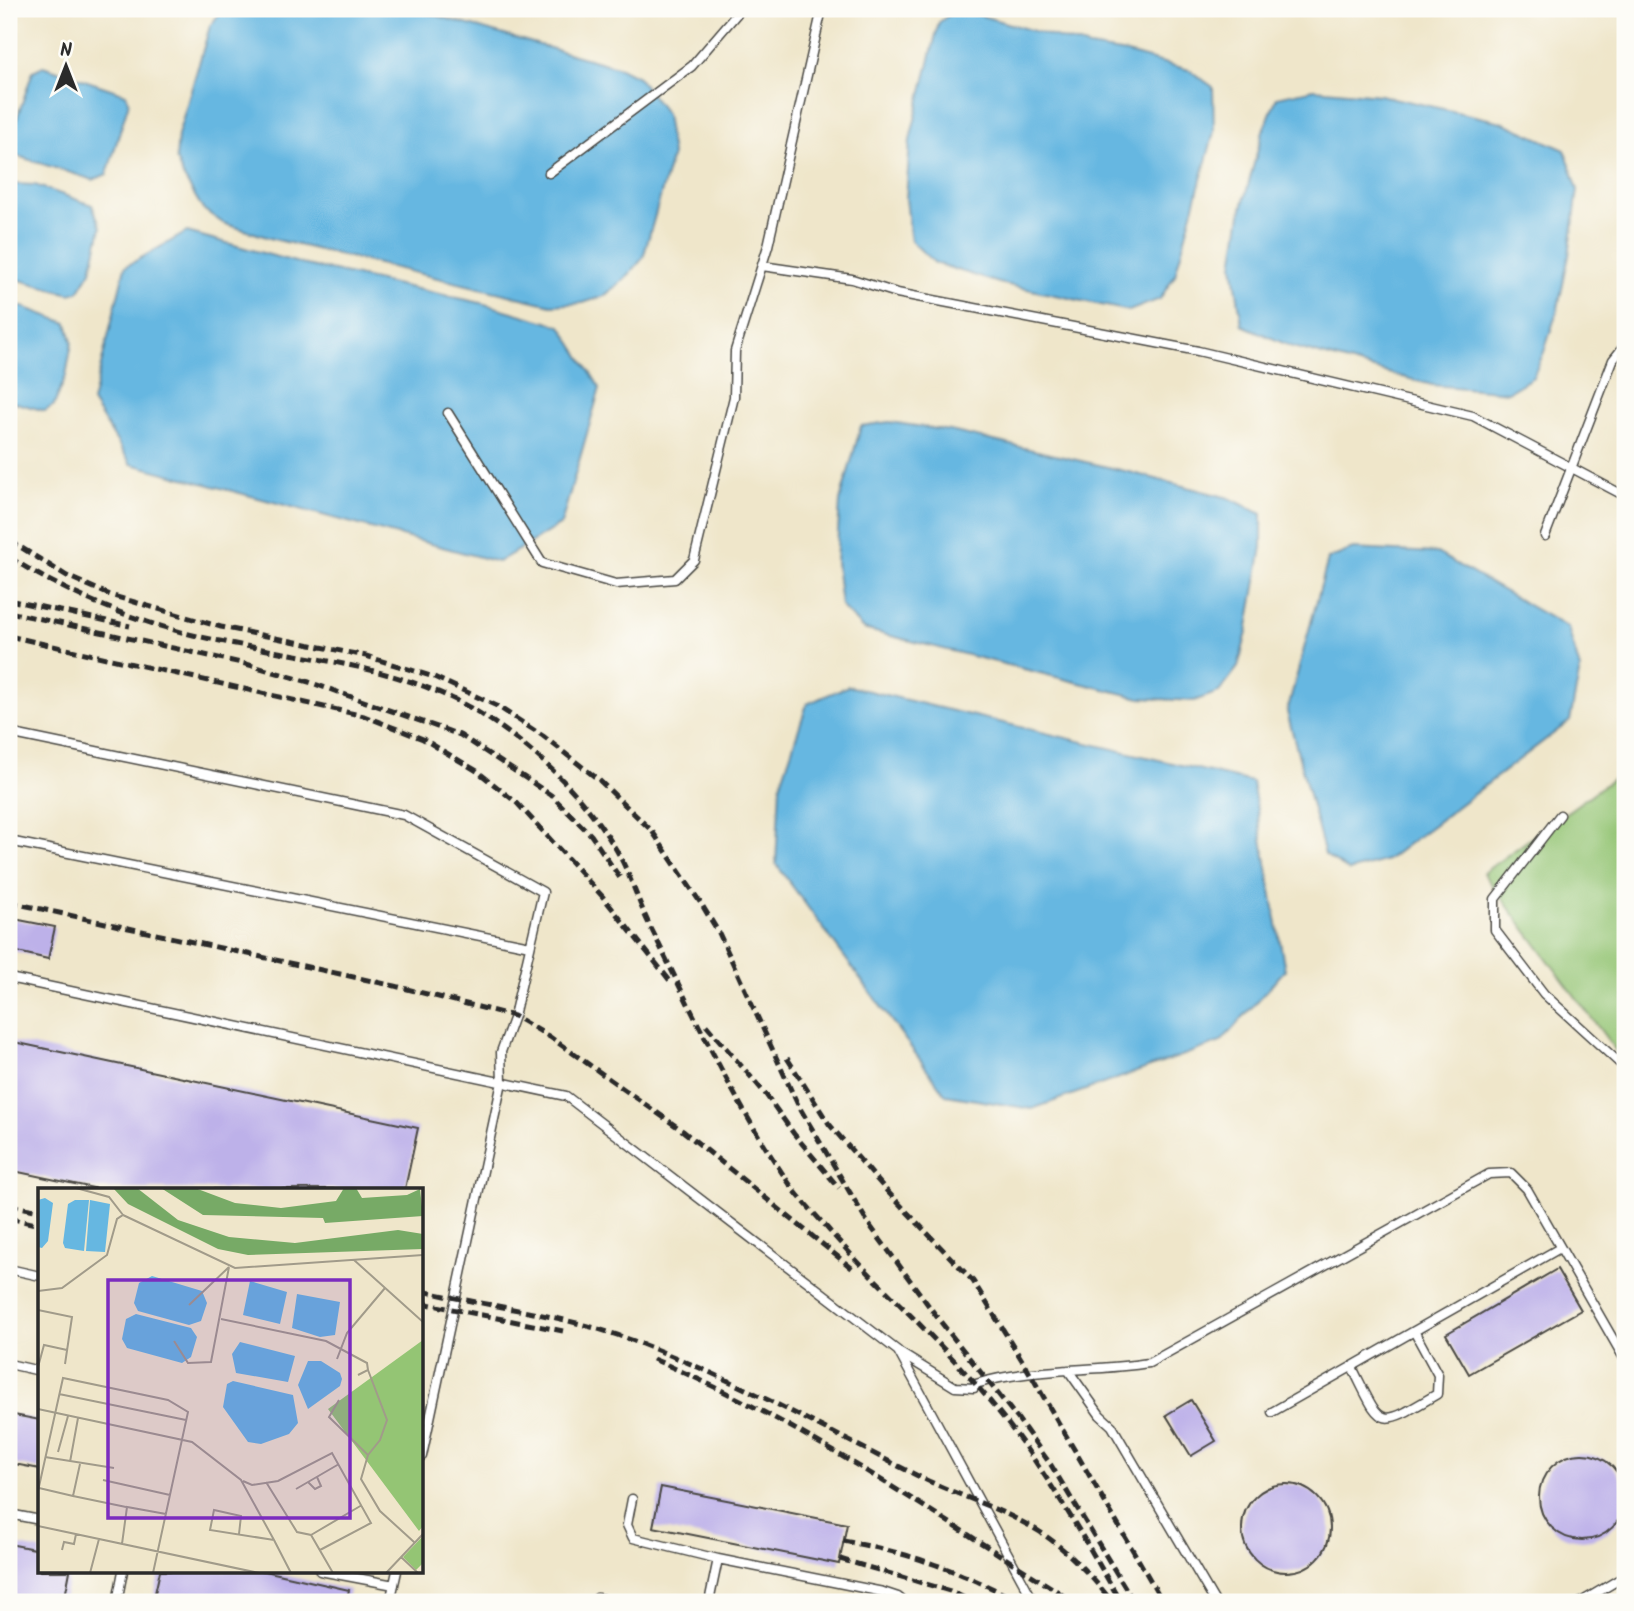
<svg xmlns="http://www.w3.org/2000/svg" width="1634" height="1611" viewBox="0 0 1634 1611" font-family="Kalam,sans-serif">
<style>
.green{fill:#94c574;stroke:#607850;stroke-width:2}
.water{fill:#66b7e1;stroke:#487186;stroke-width:2}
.building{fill:#bdb1e9}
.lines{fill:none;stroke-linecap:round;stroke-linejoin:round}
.lane-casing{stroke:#484743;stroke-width:11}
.lane{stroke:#fff;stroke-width:8}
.rail{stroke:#2b2b2b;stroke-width:5;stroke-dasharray:10 5;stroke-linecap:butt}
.inset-road{fill:none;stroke:#a19b8a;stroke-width:2}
.view{fill:#7b2cbf;fill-opacity:0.15;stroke:#7b2cbf;stroke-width:3.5}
.inset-edge{fill:none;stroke:#2b2b2b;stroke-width:3.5}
</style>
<rect width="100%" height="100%" fill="#fdfcf7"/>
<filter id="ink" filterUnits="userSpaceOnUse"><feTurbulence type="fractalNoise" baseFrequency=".0143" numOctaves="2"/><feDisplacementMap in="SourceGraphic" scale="14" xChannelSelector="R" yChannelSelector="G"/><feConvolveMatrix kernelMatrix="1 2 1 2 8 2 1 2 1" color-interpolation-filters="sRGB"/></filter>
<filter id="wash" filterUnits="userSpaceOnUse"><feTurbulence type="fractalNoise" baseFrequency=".00686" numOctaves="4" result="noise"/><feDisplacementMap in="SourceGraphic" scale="28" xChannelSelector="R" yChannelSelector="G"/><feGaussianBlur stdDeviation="1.57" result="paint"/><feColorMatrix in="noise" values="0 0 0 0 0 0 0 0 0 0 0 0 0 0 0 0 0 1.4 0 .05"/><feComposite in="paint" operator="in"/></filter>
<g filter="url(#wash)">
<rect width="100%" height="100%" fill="#efe6ca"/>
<!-- green -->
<path class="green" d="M1625,770V1063L1483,873Z"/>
<!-- water -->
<path class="water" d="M223,9H413L620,68L638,77L666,114L672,155L643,258L626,278L604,296L583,303L551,305L273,239L223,223L203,209L183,176L176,159L178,135L210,26Z
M958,9L1089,47L1127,53L1189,70L1213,87L1214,132L1175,275L1160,299L1129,311L999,283L935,263L911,241L906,199L910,140L939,22Z
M43,66L126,94L129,102L107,174L93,180L14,155L13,130L33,71Z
M1314,89L1380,95L1502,122L1565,150L1578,190L1569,255L1558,308L1544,352L1533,377L1508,392L1432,385L1290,346L1242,325L1233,265L1242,208L1262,134L1277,97Z
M13,184L35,185L92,205L101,227L91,271L78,292L70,294L9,277V188Z
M187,232L306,265L481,303L561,326L600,388L561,524L498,562L131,464L92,402L125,267Z
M9,302L67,323L72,342L66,376L54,405L45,411L9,401Z
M889,422L950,431L1125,471L1229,498L1262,514V547L1247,632L1238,667L1219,692L1194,701L1140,698L863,629L841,606L836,562L840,501L861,426Z
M1353,549L1437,553L1568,628L1580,669L1570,721L1387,860L1349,871L1325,855L1287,712L1328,559Z
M848,686L1252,782L1285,970L1221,1042L1032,1109L946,1095L776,864L780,786L807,704Z"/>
<g id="blocks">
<!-- building -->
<path class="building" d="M9,918L55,927L48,959L9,950Z
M9,1041L418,1128L405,1189H98L9,1170Z
M1557,1269L1581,1310L1469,1374L1446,1334Z
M1191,1400L1216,1441L1191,1456L1166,1415Z
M9,1414L40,1420V1469L9,1463Z
M1539 1497a43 43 0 1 1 86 0a43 43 0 1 1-86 0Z
M1242 1528a44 44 0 1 1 88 0a44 44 0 1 1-88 0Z
M661,1487L847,1524L839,1564L653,1527Z
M9,1544L40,1550V1571H70L64,1602H9Z
M160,1571H265L349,1590L346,1602H153Z"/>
</g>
</g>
<g filter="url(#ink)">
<use href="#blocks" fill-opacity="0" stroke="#484743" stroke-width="2"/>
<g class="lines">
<!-- lane casing -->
<g class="lane-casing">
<path id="lane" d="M549,173L692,66L741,9
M762,266L852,279L897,293L1198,351L1473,416L1625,496
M448,413L542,563L616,584L675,579L694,560L734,397L735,351L768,246L822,9
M1545,536L1613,360L1625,345
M9,733L404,815L543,892L514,1016L501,1052L502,1082L422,1456
M1560,815L1495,899V930L1544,994L1625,1068
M9,841L530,946
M9,978L566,1096L898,1351L1034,1602
M9,1269L40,1276
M900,1353L955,1387L974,1388L976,1384C1032,1367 1092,1372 1149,1363L1489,1174L1511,1173L1527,1189L1625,1360
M9,1364L40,1371
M1352,1367C1383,1428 1376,1430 1437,1394L1438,1375L1414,1331
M1068,1370L1100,1415L1112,1426L1215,1602
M1272,1412L1560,1248
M632,1499L627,1525L633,1538L718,1559
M9,1514L40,1520
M320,1571L394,1585
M597,1598L617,1602
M117,1602L123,1571
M390,1602L397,1571
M709,1602L718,1559L883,1592L898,1597L904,1602
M1581,1602L1625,1576"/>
</g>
<!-- lane -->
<use href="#lane" class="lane"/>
<!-- rail -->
<path class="rail" d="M9,540L67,576L110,595L221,627L366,656L434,677L497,706L543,736L599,780L652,831L702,905L719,933L798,1105L868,1223L940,1321L1018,1419L1051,1465L1134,1602
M9,557C75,599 148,627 225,642C313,660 410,667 487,718C536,750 581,793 612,843C628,867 636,897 649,924C693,1013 734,1104 791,1186C802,1201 816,1215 828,1229C876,1284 931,1332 978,1387C1035,1452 1078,1528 1121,1602
M9,600L130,626
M9,612L246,664L309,682L460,735L551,795L591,835L620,878
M9,636L364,716L423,739L477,771L517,803L603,897L671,982
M9,902L395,986L514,1016L550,1037L683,1131L853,1269
M706,1025L764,1092L794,1134L839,1188
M787,1058L829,1124L886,1190L973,1281L1025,1365L1163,1602
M9,1205L40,1211
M9,1218L40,1225
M422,1291C489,1306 558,1314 623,1337C726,1374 822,1428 920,1477C959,1496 1003,1509 1040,1532C1066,1549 1093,1577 1112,1602
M422,1303L563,1331
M653,1359C796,1419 926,1509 1057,1591L1071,1602
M843,1541C907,1552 962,1571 1019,1602
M840,1559L950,1591L973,1602"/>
</g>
</g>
<!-- overview -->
<g transform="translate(38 1188)">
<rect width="385" height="385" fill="#efe6ca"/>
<path d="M385,152V338L381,343L290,221ZM385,348V375L378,382L365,369Z" fill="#94c574"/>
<path d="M75,0H99L140,32L191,49L257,55L360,42L385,46V61L210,67L180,61L90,16ZM123,0H157L197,15L243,20L298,13L306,0H318L324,10L369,7L382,1L385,28L287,35L285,30L165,27Z" fill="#7a6"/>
<path d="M7,10L15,15L10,53L4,60L0,59V12ZM37,12H51L46,63L27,60L25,55L30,16ZM52,12L72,16L67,64L48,63ZM114,88L164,103L169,115L163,133L151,137L100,123L96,115L101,95ZM212,93L249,104L242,136L205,127ZM259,106L302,114L297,147L282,149L254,140ZM98,126L153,140L159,149L153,169L144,175L89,160L84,151L88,131ZM202,154L257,168L250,194L198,185L194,166ZM270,173H283L302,185L304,191L302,198L270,221L260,197ZM195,193L255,207L260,235L251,246L223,256L210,254L185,219L189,196Z" fill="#66b7e1"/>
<path class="inset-road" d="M38,0L71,9L85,27M316,72L385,134M0,103L24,100L69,67L79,31L85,27L197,80L385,67M151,117L191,79M0,122L34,129L27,176M183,131L288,153L329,175L330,182L320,187M136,153L150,175L173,174L191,79M299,171L309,145L347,100M0,179L6,157L29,162M330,182L349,232L342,252L330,267M21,206L148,232M301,212L291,229L330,267L323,291L342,323L376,354M0,221L154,254L203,292L236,352L172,342L176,322L203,328L201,346M20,264L30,228M7,269L76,280M32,274L40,230M65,292L132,307M205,293L214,297L240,293L294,265L333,335L282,362M228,294L259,344L273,347L295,385M270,294L277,301L283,298L279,289M1,300L35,308L42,276M258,301L301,276M0,303L25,190L130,212L150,224L115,385M35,308L88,319M0,338L221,385M273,347L324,317M236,352L253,385M84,356L89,319L128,326M24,362L26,354L36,356L38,346M363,369L380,385M52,385L61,351M348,385L385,346"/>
<path class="view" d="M70,92H312V330H70Z"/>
<rect width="385" height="385" class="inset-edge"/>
</g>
<!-- margin -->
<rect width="1634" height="1611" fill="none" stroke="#fdfcf7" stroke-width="35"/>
<!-- north arrow -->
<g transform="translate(66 66)" stroke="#fdfcf7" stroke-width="5" paint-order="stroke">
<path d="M0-5L12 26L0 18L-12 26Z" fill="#2b2b2b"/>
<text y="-10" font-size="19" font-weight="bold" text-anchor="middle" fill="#2b2b2b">N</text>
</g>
</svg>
